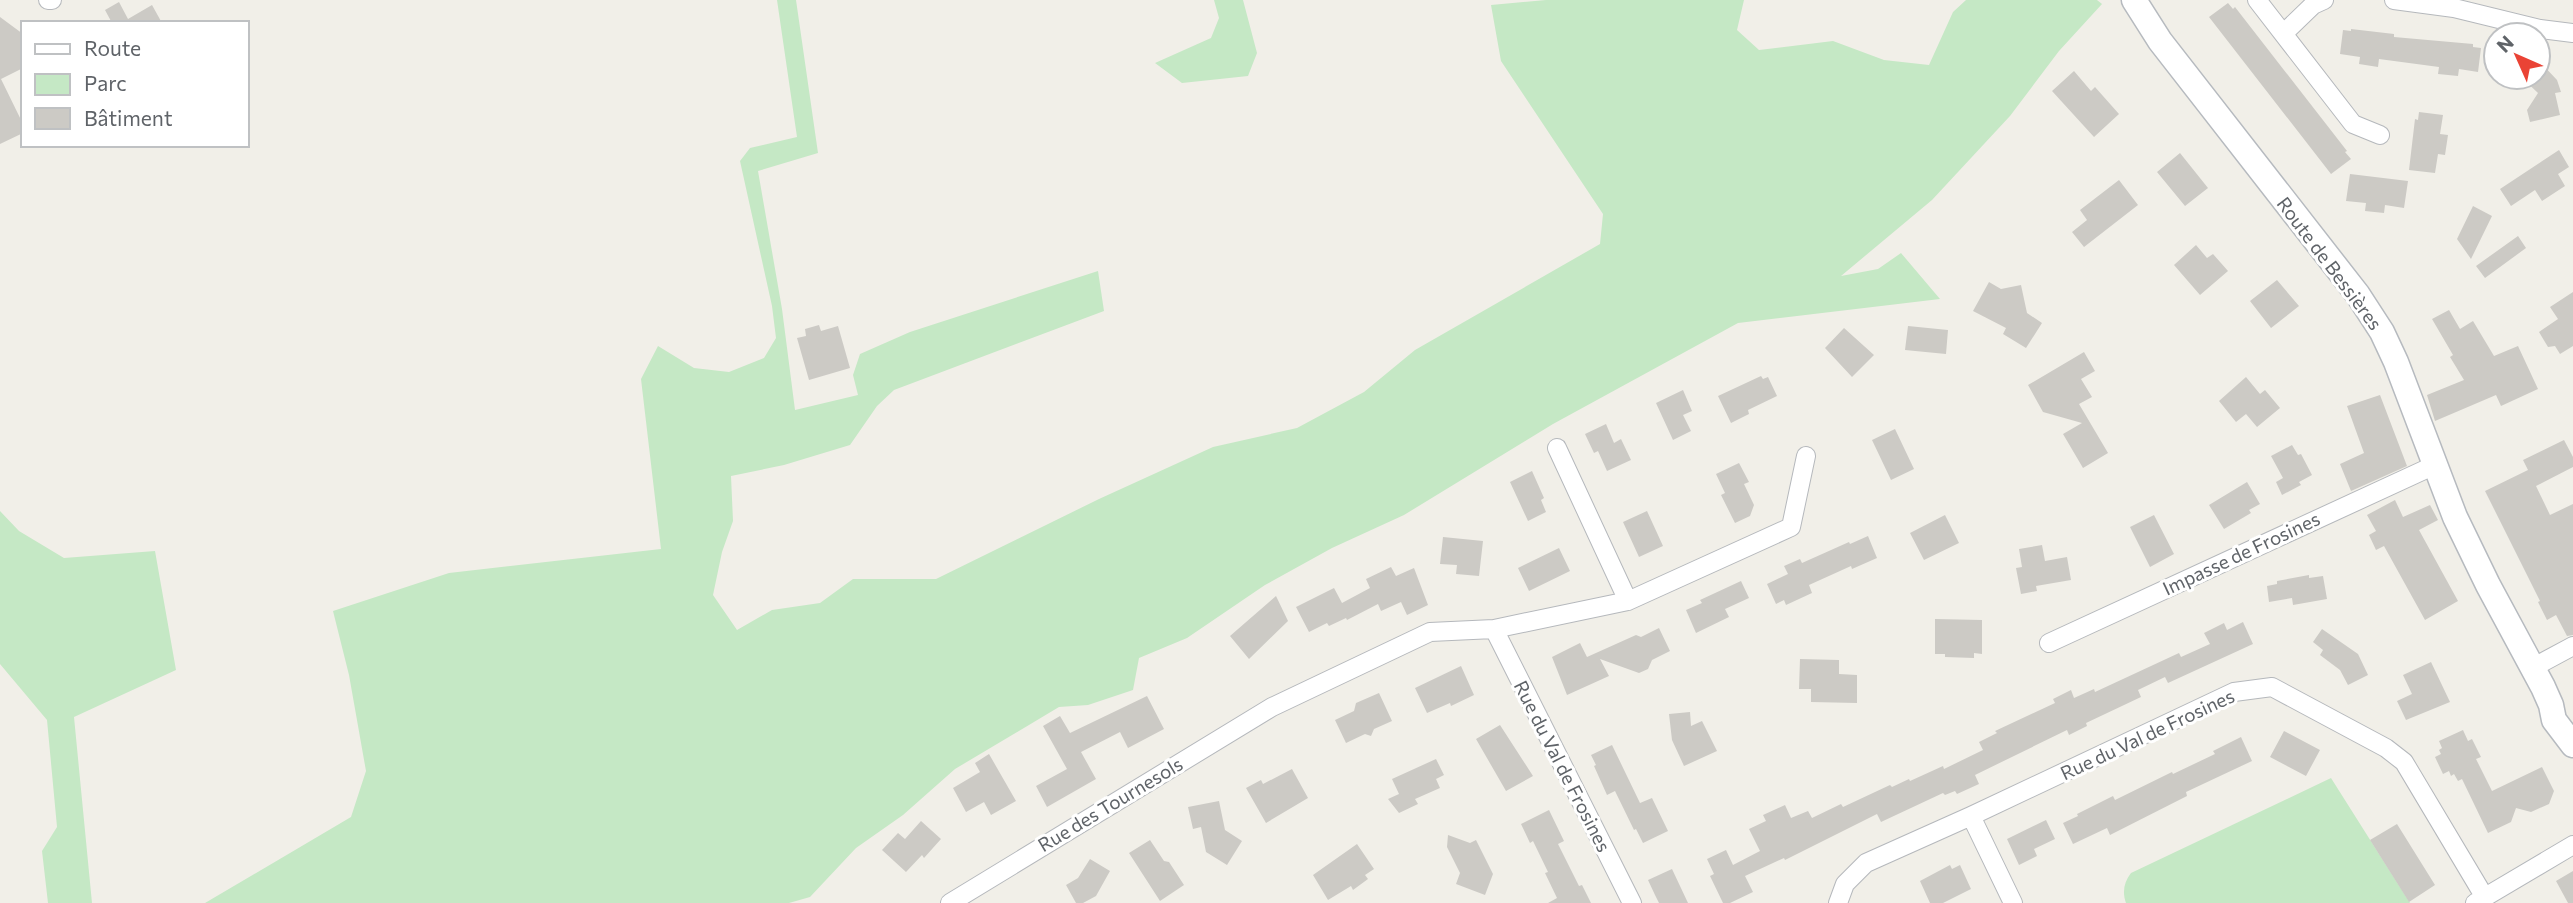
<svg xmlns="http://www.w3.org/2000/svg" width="2573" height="903" viewBox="0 0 2573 903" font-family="Commissioner,sans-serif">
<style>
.green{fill:#c5e8c5}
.building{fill:#cccac5}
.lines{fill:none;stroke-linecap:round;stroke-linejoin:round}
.minor-casing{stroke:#b5b8bc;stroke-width:20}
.secondary-casing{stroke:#b6babf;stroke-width:27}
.minor{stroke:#fff;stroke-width:18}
.secondary{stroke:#fff;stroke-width:24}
.labels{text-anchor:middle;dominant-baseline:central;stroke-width:6;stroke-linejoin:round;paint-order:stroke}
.street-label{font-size:19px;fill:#5f6368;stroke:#fff}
</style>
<rect width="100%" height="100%" fill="#f1efe8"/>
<!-- green -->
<path class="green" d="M777,0H796L818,153L758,171L782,309L795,410L858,395L853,375L860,354L910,332L1098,271L1104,311L894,390L877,406L850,445L784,465L731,476L733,521L722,552L713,595L737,630L772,610L820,603L853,579H936L1099,499L1213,447L1297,428L1364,392L1415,350L1600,244L1603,214L1501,61L1491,5L1546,0H1744L1737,30L1759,50L1833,41L1884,60L1929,65L1953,12L1966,0H2097L2102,4L2059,51L2010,116L1932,200L1841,276L1878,269L1901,253L1940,299L1738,323L1553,424L1404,515L1332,548L1265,585L1187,638L1139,658L1133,690L1088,705L1059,707L955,769L903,815L856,848L810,897L789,903H205L351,817L366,771L349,675L333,611L449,573L661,549L641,379L658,346L694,368L729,372L764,358L776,338L772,306L740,161L750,148L797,137Z
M1214,0H1243L1257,53L1248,76L1182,83L1155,63L1211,38L1219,18Z
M0,511L19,531L64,558L155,551L176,670L74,717L92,903H48L42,851L57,827L47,720L0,664Z
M2331,778L2410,903H2126C2122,892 2124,882 2131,873Z"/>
<!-- building -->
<path class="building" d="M119,2L128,19L152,5L162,23H112L105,10Z
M2228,3L2233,9L2235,7L2347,151L2345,152L2351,159L2331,174L2209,17Z
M0,17L23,34V68L1,79L23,124V133L0,144Z
M2351,29L2394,34V37L2473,44V47L2481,48L2478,72L2459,69L2458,76L2438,74L2439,67L2379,59L2378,67L2359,64L2360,57L2340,54L2343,30L2351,31Z
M2538,60L2557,80L2561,92L2555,93L2560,115L2530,122L2527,110L2538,93L2521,77H2538Z
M2074,71L2091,91L2095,87L2119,114L2094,137L2052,91Z
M2419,112L2443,115L2440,134L2448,135L2445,155L2438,154L2435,173L2409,170L2415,119L2418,120Z
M2559,150L2569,167L2558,174L2565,186L2542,201L2535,190L2511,206L2500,189Z
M2180,153L2208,188L2185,206L2157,172Z
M2350,174L2408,181L2404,208L2385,205L2384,213L2365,211L2366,203L2346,201Z
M2119,180L2138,205L2084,247L2072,232L2087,220L2080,210Z
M2473,206L2492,216L2471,259L2457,239Z
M2518,236L2526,248L2485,278L2476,266Z
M2196,245L2207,258L2213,254L2228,271L2200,295L2174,265Z
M2277,280L2299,306L2271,328L2250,301Z
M1989,282L2001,289L2021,285L2027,313L2042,323L2026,348L2003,334L2006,328L1973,311Z
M2573,292V346L2560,354L2555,346L2548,347L2539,332L2558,319L2550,307Z
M2449,310L2460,329L2473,321L2494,356L2518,346L2538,389L2501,406L2496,395L2435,421L2427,395L2464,380L2450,357L2453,355L2432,319Z
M819,325L821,331L838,326L850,368L809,380L797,338L806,336L805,329Z
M1908,326L1948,330L1946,354L1905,350Z
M1844,328L1874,355L1852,377L1825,348Z
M2084,352L2095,371L2081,379L2092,397L2079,404L2108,453L2083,468L2063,434L2082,423L2043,412L2028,385Z
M1761,376L1763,379L1768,377L1777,396L1748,410L1749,414L1731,423L1718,396Z
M2246,377L2260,394L2265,390L2280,408L2257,427L2246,414L2236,422L2219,401Z
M1683,390L1692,411L1683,415L1691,431L1673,440L1656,403Z
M2380,395L2407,466L2351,491L2340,464L2364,453L2347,406Z
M1606,424L1614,443L1621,439L1631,460L1607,471L1598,451L1594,453L1585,434Z
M1895,429L1914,469L1891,480L1872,440Z
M2564,440L2573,457V467L2536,486L2550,515L2573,504V635L2567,636L2556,615L2547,620L2538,602L2540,601L2485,491L2528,470L2523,460Z
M2292,445L2298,455L2301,454L2312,475L2299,482L2301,485L2282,495L2276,482L2283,478L2271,456Z
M1739,463L1749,482L1744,484L1754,505L1750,516L1735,523L1721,495L1725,493L1716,474Z
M1532,471L1544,498L1541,500L1546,512L1528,521L1510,482Z
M2247,482L2260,504L2249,510L2251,513L2224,529L2209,505Z
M2395,500L2403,517L2430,505L2438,520L2419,530L2458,601L2425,620L2384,546L2376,550L2369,535L2376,531L2367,515Z
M1647,511L1663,546L1639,557L1623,522Z
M1945,515L1959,543L1924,560L1910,533Z
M2154,515L2174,554L2150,567L2130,527Z
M1868,536L1877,558L1852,569L1851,566L1809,585L1812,593L1786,605L1784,600L1776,604L1767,584L1788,574L1784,566L1800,559L1802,563L1849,542L1850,544Z
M1443,537L1483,541L1479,576L1456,574L1457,565L1440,564Z
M2042,545L2045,561L2067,557L2071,580L2036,586L2037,591L2021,594L2016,568L2022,567L2019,549Z
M1559,548L1570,571L1529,591L1518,568Z
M1391,567L1396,576L1414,568L1428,605L1407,615L1401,602L1381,611L1378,604L1347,620L1346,618L1329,626L1327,623L1309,632L1296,607L1334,588L1342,603L1370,588L1366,579Z
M2309,575V578L2323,576L2327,599L2293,605L2292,598L2269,602L2267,586L2277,584V581Z
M1741,581L1749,598L1725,609L1729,617L1696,633L1686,610L1702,603L1700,600Z
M1276,596L1288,621L1249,659L1230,636Z
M1935,619L1982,620V654L1974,653V658L1945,657V654H1935Z
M2243,622L2253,644L2168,683L2165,677L2138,690L2141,697L2086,723L2087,726L2069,735L2067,730L1975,775L1979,784L1957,794L1955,791L1945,795L1943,793L1881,822L1877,814L1785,860L1784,858L1745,876L1753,892L1730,903H1723L1710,876L1714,874L1707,859L1726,850L1733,865L1760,851L1749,829L1766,821L1763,815L1785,805L1791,818L1808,811L1812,818L1841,804L1843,807L1890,785L1892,787L1909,779L1910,781L1943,766L1944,769L1983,750L1979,742L1997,733L1995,731L2055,703L2053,699L2071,690L2074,698L2094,689L2095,692L2179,653L2181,657L2210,644L2204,633L2224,623L2227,630Z
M1659,628L1670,651L1652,660L1648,669L1639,673L1600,659L1609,676L1567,695L1552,657L1580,643L1587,657L1636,635L1641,637Z
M2322,629L2358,654L2368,675L2348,685L2340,670L2320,655L2323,650L2313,642Z
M1800,659L1839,660V674L1857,675V703L1811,702V689H1799Z
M2431,662L2450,702L2406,720L2397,701L2412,694L2403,675Z
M1461,666L1474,695L1451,706L1450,703L1427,713L1415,688Z
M1379,693L1392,721L1374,729L1371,736L1365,734L1346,743L1335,720L1354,711L1356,703Z
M1147,696L1164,729L1128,748L1120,732L1081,752L1096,779L1047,807L1036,786L1067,769L1043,726L1060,716L1070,733Z
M1690,712L1691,726L1702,721L1717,751L1684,766L1672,740L1669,714Z
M1500,725L1533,776L1506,791L1476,739Z
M2463,730L2468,741L2472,739L2481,757L2476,759L2492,791L2542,767L2554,791L2549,804L2531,812L2516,808L2511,822L2488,833L2462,779L2458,781L2454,774L2451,776L2449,771L2443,774L2435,757L2441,754L2439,750L2442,748L2439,741Z
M2284,731L2320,750L2306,776L2270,757Z
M2241,737L2252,761L2186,792L2187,796L2110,835L2107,828L2073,844L2063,823L2078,816L2077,814L2113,796L2115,800L2172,772L2173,774L2215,754L2213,751Z
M1612,745L1640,803L1652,798L1668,831L1643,843L1636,829L1634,830L1615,791L1607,795L1594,766L1596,765L1591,755Z
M989,754L1016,801L991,815L984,802L966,812L953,788L980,772L975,763Z
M1436,759L1444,775L1436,779L1440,788L1415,799L1418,804L1399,813L1388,799L1399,794L1392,779Z
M1292,769L1308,798L1266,823L1246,788L1261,780L1263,784Z
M1219,801L1225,830L1242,841L1227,865L1206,852L1201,827L1193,829L1188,807Z
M1549,810L1564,841L1558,844L1579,886L1582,885L1591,903H1548L1557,898L1545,873L1548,872L1533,841L1530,843L1521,824Z
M2046,820L2055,839L2034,849L2037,856L2019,865L2007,839Z
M921,821L941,839L924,858L922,855L906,872L882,850L898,833L905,839Z
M2397,824L2435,885L2409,902L2370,840Z
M1448,835L1470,843L1476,840L1493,874L1485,895L1456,884L1460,873L1447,847Z
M1150,840L1164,861L1169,862L1184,885L1160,901L1129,853Z
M1357,844L1374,869L1365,875L1368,879L1353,890L1351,886L1328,900L1313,875Z
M1090,859L1110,871L1096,896L1083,903H1076L1066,885L1078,878Z
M1950,865L1952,869L1960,865L1971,889L1943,903H1930L1920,881Z
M1672,869L1688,903H1659L1655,895L1648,880Z
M2573,871V903H2568L2556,881Z"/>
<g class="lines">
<!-- minor casing -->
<g class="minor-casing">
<path id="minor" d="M48,0H52
M2257,0L2353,124L2380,135
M2394,0L2454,8L2540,29L2573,33
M2284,33L2313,5L2324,0
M1557,448L1628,601
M1494,629L1632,903
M2049,643L2435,465
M2532,668L2573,646
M1971,816L2013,903
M950,903L1272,707L1430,632L1494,629L1628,601L1791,527L1806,456
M1838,903L1845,884L1866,863L1971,816L2234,692L2272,687L2386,748L2404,762L2484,896
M2475,903L2573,845"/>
</g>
<!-- secondary casing -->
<g class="secondary-casing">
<path id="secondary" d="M2134,0L2160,41L2358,295L2382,332L2396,362L2455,517L2488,585L2543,687L2551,705L2554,720L2573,745"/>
</g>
<!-- minor -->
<use href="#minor" class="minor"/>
<!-- secondary -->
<use href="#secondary" class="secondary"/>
</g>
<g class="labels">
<!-- street labels -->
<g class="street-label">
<text transform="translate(2330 263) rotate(53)">Route de Bessières</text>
<text transform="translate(2241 553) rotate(-25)">Impasse de Frosines</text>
<text transform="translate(2147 734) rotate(-25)">Rue du Val de Frosines</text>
<text transform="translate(1563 766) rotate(63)">Rue du Val de Frosines</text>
<text transform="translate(1110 804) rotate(-31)">Rue des Tournesols</text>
</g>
</g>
<!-- legend -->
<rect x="21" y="21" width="228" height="126" fill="#ffffff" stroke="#bfc1c3" stroke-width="2"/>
<rect x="35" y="44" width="35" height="10" fill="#ffffff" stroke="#bfc1c3" stroke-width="2"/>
<text x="84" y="56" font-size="21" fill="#5f6368">Route</text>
<rect x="35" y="74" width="35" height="21" fill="#c5e8c5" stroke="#bfc1c3" stroke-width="2"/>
<text x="84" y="91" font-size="21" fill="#5f6368">Parc</text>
<rect x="35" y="108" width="35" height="21" fill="#cccac5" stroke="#bfc1c3" stroke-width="2"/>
<text x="84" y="126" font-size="21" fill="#5f6368">Bâtiment</text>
<!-- north arrow -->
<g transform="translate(2517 56) rotate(315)"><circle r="33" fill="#ffffff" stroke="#bfc1c3" stroke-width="2"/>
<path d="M0-5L12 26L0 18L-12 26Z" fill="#ea4335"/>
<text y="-10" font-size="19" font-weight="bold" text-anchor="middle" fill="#5f6368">N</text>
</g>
</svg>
